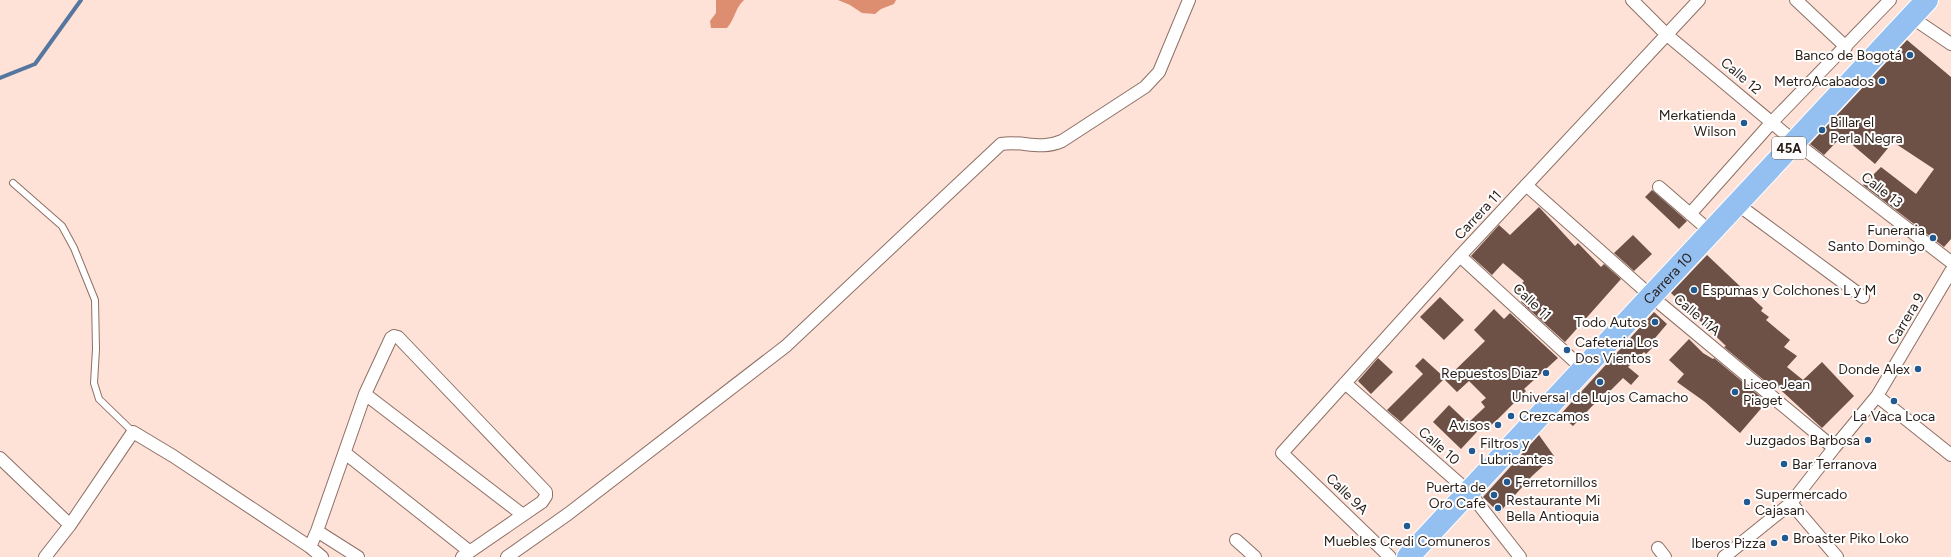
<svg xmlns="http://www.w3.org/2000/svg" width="1951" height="557" viewBox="0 0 1951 557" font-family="Figtree,sans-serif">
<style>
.forest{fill:#dd8e70}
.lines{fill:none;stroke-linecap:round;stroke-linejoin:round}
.stream{stroke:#55779f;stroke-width:4}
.building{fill:#6d5046}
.lane-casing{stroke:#8e6f64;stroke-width:8}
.street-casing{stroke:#8e6f64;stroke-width:14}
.highway-casing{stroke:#fff;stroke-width:24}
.lane{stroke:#fff;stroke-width:6}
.street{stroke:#fff;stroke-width:12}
.highway{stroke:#93bff1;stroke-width:22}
.poi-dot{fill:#225991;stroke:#fff;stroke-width:1.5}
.labels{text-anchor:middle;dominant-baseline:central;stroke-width:4;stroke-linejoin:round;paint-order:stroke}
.shield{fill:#fff;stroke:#69615d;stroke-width:1}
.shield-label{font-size:13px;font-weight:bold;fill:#291d18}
.poi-label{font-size:14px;fill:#291d18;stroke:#fff;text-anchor:end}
.street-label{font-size:14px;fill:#291d18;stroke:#fff}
</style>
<rect width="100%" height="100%" fill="#fee2d8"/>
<!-- forest -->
<path class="forest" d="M716,0H744C735,8 735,19 727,28H711L710,21L716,13Z
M838,0H896L894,4L881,9L875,14L862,13L850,5Z"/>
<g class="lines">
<!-- stream -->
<path class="stream" d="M0,78L35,64L81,0"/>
</g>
<!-- building -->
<path class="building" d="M1907,40L1951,77V239L1944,247L1863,185L1881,167L1916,194L1934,169L1893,142L1875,164L1842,136L1824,155L1810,144Z
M1652,190L1687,221L1679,229L1645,197Z
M1539,207L1575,246L1578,243L1601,267L1604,264L1621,279L1565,342L1521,302L1523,299L1515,291L1524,281L1503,263L1492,275L1471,256L1499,225L1510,235Z
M1633,235L1652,254L1634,271L1614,253Z
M1707,255L1763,308L1761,311L1769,317L1766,320L1790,340L1784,347L1797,356L1787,367L1803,380L1822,362L1854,396L1822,428L1773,383L1771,386L1724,347L1726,346L1671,293Z
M1440,297L1464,320L1444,340L1420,317Z
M1494,309L1504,319L1510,313L1558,358L1524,389L1526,391L1498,419L1490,426L1486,422L1461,449L1433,422L1449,405L1468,423L1485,407L1481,402L1486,398L1469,381L1457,392L1445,380L1485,341L1474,330Z
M1654,312L1667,324L1650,344L1653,347L1646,354L1644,352L1628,367L1639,376L1631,385L1623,378L1610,391L1608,390L1597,401L1573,426L1560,415Z
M1689,339L1703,353L1713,359L1714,358L1761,397L1759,399L1765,404L1740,433L1705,402L1677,382L1684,374L1669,360Z
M1378,358L1393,372L1371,394L1358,381Z
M1423,358L1445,378L1401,422L1387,410L1423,374L1415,366Z
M1539,435L1554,456L1532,476L1499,513L1483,497Z"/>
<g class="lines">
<!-- lane casing -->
<g class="lane-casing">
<path id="lane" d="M13,183L62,226L74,248L95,300L96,349L94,383L99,399L133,432"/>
</g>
<!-- street casing -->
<g class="street-casing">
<path id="street" d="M1632,0L1667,35L1795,142L1951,262
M1796,0L1846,47
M1911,17L1951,44
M1526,185L1651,296L1834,448
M1659,187L1711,232
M1737,204L1863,297
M1690,214L1772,122L1890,0
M1460,256L1583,369
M1345,383L1469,492L1520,557
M365,394L523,515
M1877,396L1951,455
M345,453L469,551
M0,458L70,525
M1791,503L1837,557
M317,531L358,557
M1236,540L1255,557
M310,547L317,531L365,394L391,338L394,336L398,337L546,492V496L542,502L462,557
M1658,548L1665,557
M45,557L70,525L133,432L173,456L310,547L322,557
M507,557L568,514L786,346L1001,144C1023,140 1039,151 1062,141L1145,87L1159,72L1189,0
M1390,557L1282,453L1460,256L1699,0
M1724,557L1791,503L1834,448L1877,396L1951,271"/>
</g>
<!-- highway casing -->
<g class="highway-casing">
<g id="highway">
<path id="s1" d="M1408,557L1927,0"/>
</g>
</g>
<!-- lane -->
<use href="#lane" class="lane"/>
<!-- street -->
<use href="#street" class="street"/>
<!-- highway -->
<use href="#highway" class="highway"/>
</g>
<!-- markers -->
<g class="poi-dot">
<circle cx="1910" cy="55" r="4"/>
<circle cx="1882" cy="81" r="4"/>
<circle cx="1744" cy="123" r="4"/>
<circle cx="1822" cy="130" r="4"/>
<circle cx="1933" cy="238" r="4"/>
<circle cx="1694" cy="290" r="4"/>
<circle cx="1655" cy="322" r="4"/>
<circle cx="1567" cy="350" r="4"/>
<circle cx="1918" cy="369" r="4"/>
<circle cx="1546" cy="373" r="4"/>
<circle cx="1600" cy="382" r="4"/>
<circle cx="1735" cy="392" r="4"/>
<circle cx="1894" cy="401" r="4"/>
<circle cx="1511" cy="416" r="4"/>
<circle cx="1498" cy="425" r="4"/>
<circle cx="1868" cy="440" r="4"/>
<circle cx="1472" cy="451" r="4"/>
<circle cx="1784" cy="464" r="4"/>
<circle cx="1507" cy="482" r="4"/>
<circle cx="1494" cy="495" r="4"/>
<circle cx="1747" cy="502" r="4"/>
<circle cx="1498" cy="508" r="4"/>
<circle cx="1407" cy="526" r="4"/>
<circle cx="1785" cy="538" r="4"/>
<circle cx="1774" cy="543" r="4"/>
</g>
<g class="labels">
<!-- shield labels -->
<rect class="shield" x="1772" y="137" width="34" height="22" rx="3"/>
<g class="shield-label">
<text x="1789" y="148">45A</text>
</g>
<!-- poi labels -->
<g class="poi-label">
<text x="1902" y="55">Banco de Bogotá</text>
<text x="1874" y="81">MetroAcabados</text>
<text x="1736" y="115">Merkatienda<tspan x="1736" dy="16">Wilson</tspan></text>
<text x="1830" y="122" text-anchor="start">Billar el<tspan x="1830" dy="16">Perla Negra</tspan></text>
<text x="1925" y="230">Funeraria<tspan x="1925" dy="16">Santo Domingo</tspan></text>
<text x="1702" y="290" text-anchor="start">Espumas y Colchones L y M</text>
<text x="1647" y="322">Todo Autos</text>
<text x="1575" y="342" text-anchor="start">Cafeteria Los<tspan x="1575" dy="16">Dos Vientos</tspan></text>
<text x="1910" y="369">Donde Alex</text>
<text x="1538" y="373">Repuestos Diaz</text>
<text x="1743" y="384" text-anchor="start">Liceo Jean<tspan x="1743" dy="16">Piaget</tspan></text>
<text x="1600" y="397" text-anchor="middle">Universal de Lujos Camacho</text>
<text x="1519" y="416" text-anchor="start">Crezcamos</text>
<text x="1894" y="416" text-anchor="middle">La Vaca Loca</text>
<text x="1490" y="425">Avisos</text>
<text x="1860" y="440">Juzgados Barbosa</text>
<text x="1480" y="443" text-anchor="start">Filtros y<tspan x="1480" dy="16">Lubricantes</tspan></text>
<text x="1792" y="464" text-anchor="start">Bar Terranova</text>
<text x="1515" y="482" text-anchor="start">Ferretornillos</text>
<text x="1486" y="487">Puerta de<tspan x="1486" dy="16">Oro Cafe</tspan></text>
<text x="1755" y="494" text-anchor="start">Supermercado<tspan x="1755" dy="16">Cajasan</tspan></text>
<text x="1506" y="500" text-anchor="start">Restaurante Mi<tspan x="1506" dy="16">Bella Antioquia</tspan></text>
<text x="1793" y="538" text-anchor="start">Broaster Piko Loko</text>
<text x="1407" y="541" text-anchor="middle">Muebles Credi Comuneros</text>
<text x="1766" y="543">Iberos Pizza</text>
</g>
<!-- street labels -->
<g class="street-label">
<text transform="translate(1741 76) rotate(40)">Calle 12</text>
<text transform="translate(1882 190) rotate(38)">Calle 13</text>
<text transform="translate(1478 215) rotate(-47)">Carrera 11</text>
<text stroke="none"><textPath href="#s1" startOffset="381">Carrera 10</textPath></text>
<text transform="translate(1532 302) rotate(43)">Calle 11</text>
<text transform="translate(1697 315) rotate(40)">Calle 11A</text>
<text transform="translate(1906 319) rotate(-59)">Carrera 9</text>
<text transform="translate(1439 446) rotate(41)">Calle 10</text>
<text transform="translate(1347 494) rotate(44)">Calle 9A</text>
</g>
</g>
</svg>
